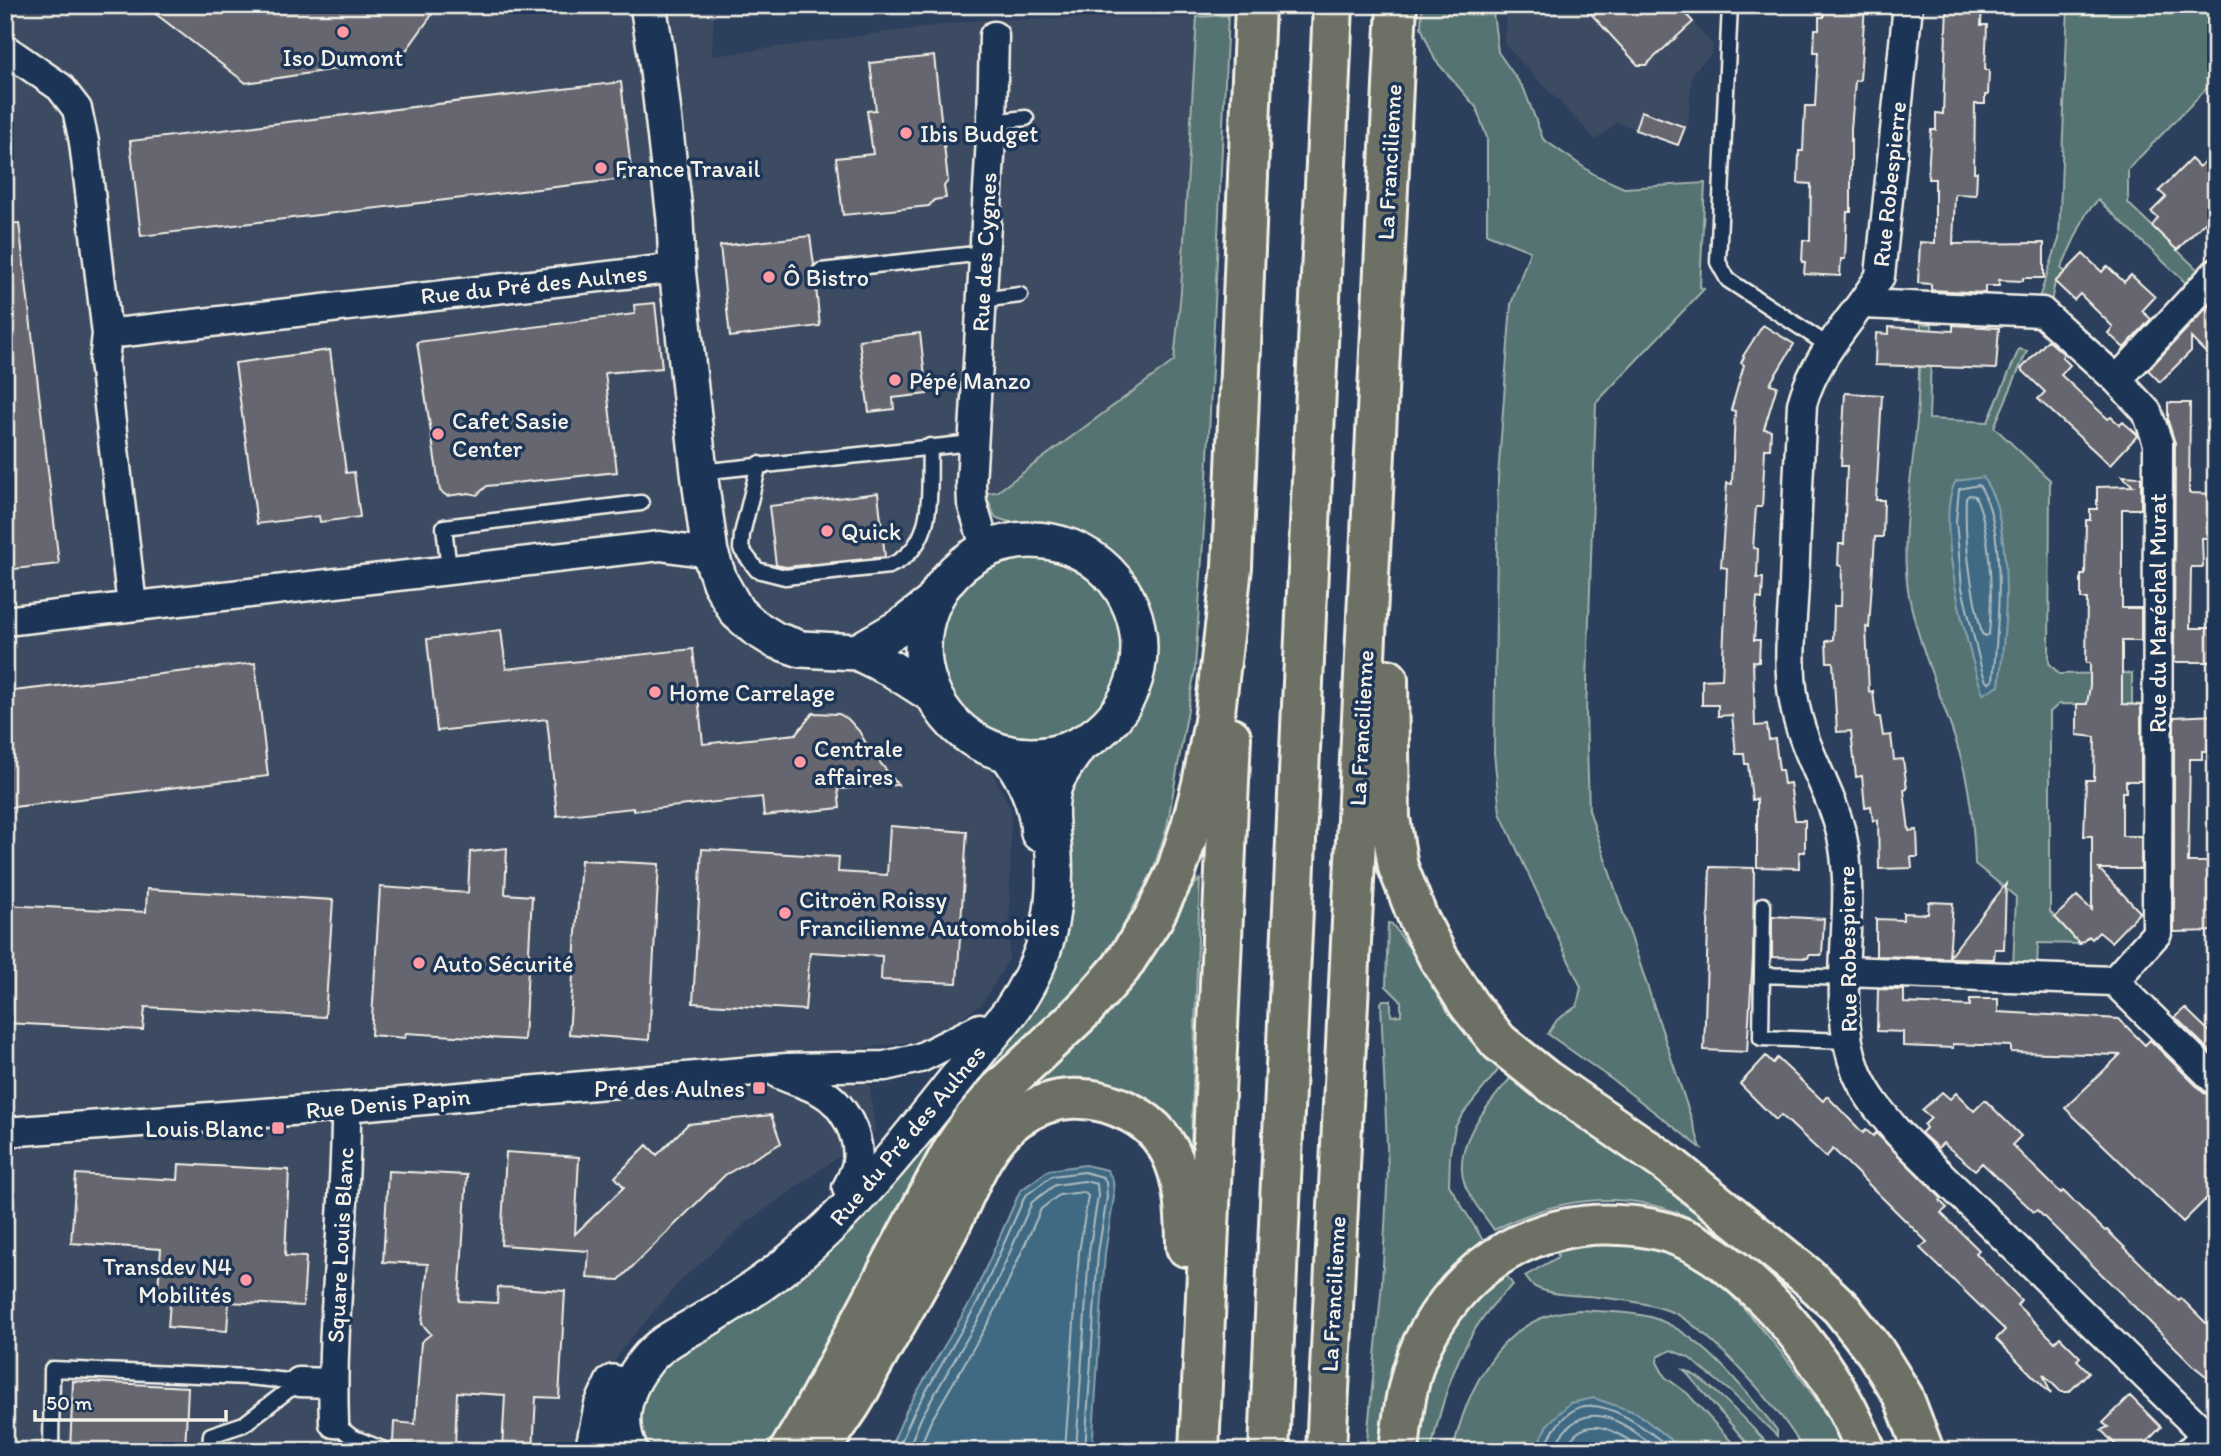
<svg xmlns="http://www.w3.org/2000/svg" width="2221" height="1456" viewBox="0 0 2221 1456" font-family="Itim,sans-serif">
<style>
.built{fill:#3d4b62}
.green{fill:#547372;stroke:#a4b2ad;stroke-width:2}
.water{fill:#3f6b83;stroke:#87a1ab;stroke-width:2}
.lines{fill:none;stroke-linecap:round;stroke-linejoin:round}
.shore{stroke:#acbbc0;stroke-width:2}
.building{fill:#666670;stroke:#f4f1e8;stroke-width:2}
.service-casing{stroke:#f4f1e8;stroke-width:19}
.minor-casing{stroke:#f4f1e8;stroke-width:33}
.tertiary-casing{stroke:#f4f1e8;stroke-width:40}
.trunk-casing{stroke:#f4f1e8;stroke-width:44}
.service{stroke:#1d3557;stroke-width:14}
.minor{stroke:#1d3557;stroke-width:28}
.tertiary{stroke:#1d3557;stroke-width:35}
.trunk{stroke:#6c7065;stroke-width:38}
.poi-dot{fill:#ff9aa2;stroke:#1d3557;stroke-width:2.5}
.labels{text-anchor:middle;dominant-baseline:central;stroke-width:7;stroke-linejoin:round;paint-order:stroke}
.poi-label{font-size:24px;fill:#f4f1e8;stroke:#1d3557;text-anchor:start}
.street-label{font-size:24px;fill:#f4f1e8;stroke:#1d3557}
</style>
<rect width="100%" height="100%" fill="#2c3f5c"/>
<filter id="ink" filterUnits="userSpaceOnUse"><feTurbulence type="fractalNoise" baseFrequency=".0143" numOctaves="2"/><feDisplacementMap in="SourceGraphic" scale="14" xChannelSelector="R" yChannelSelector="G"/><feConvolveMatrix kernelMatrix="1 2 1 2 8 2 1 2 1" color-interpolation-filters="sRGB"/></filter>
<g filter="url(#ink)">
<!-- built -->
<path class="built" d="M5,5H714L712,56L978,20L1197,17L1181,291L1174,361L997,492L985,493L986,550L960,567L945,582L934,601L925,626L924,661L927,679L942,710L952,722L976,741L1011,809L1009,959L982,1004L929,1039L865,1048L875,1131L747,1222L682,1279L620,1351L590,1414L579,1451H5Z
M1508,5H1678L1713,45L1712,53L1692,73L1688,125L1685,127L1678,145L1617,122L1596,140L1504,44Z"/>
<!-- green -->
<path class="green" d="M1422,5H1492L1498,52L1524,89L1543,139L1595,175L1624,188L1705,183L1700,287L1704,289L1596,403L1586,713L1589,810L1701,1148L1614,1081L1548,1034L1557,1020L1577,1006L1581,987L1500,813L1494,753L1498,477L1511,304L1530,251L1487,234V138L1476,107L1435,60L1421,27Z
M2068,5H2216V79L2128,169V203L2198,270L2186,283L2098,200L2087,212L2061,268L2065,272L2055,282L2051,302L2038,301L2059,239Z
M1228,15L1207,479L1195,670L1167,827L1152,873L1120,932L1102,958L1055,1010L982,1077L941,1130L798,1395L799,1406L778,1451H644L640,1446L637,1398L662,1362L748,1310L1061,939C1068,914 1073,892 1071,866C1070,850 1061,803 1064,792C1070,769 1085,762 1102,750C1114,742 1124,731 1132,720C1179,660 1146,559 1077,532C1049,521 1018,528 995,517L985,493L997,492L1174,361L1181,291L1197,17Z
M1921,324H1932L1929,419L1988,422L2019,349L2027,351L1994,427L2050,480L2049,663L2059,674L2132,673V705L2059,704L2050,712V912L2080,944L2038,943L2037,969L2013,968L2016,897L1975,864C1974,828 1971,793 1961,758C1945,703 1920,652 1909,596C1899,538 1912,478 1917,420C1919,388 1919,356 1921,324Z
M935 648a94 94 0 1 1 188 0a94 94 0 1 1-188 0Z
M1200,879L1191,1143L1185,1145L1120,1088L1104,1082L1074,1079L1025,1089C1064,1053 1109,1018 1141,975C1163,945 1174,905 1200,879Z
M1388,923L1392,924L1410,949L1441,1000L1503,1064L1465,1111L1455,1127L1450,1153L1449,1185L1484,1242L1452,1268L1435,1289L1385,1451H1366L1382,1283L1388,1170L1381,1003L1383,1000H1391V1016L1401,1015V1001L1386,986Z
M1513,1075L1733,1238L1730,1242C1657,1187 1572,1189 1494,1230C1485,1216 1471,1201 1465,1185C1450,1144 1490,1103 1513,1075Z
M1596,1243C1631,1243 1669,1248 1699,1267C1719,1280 1734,1298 1750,1315C1787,1357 1821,1401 1846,1451H1803C1790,1418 1705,1325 1672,1312C1646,1302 1616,1299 1588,1296C1571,1295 1551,1295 1535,1287C1531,1285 1528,1280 1525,1276L1558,1257L1557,1250Z
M1505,1273L1513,1285C1464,1326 1444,1390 1431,1451H1417C1425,1401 1431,1349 1465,1309C1477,1296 1492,1285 1505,1273Z
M1579,1310C1602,1312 1627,1311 1650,1317C1699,1330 1746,1391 1777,1430V1436L1731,1392L1688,1357L1671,1350L1658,1357L1657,1362L1665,1377L1687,1393L1740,1451H1684L1679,1445L1547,1425L1535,1451H1453C1464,1399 1493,1334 1547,1316C1557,1312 1568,1311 1579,1310Z
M1684,1370C1708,1378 1755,1431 1775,1451H1754Z"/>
<!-- water -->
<path class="water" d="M1983,477C1988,486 1994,496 1997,507C2011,566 2006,626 1999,686L1983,694C1968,653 1933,518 1956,481Z
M1085,1165L1107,1170L1113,1180L1114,1197L1105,1253L1092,1451H889L907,1409L972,1299L1020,1191L1049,1170Z
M1594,1398L1637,1413L1684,1451H1535L1547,1425L1570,1403Z"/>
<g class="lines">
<!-- shore -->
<path class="shore" d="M1979,485C2008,529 1998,629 1993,680L1989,683L1986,681L1982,671L1962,588L1956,521L1959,489Z
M1969,495L1975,496C1991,528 1993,597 1989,634L1986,636L1982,634C1971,589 1964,545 1966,498Z
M897,1451L914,1412L978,1302L1025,1196L1052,1176L1084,1172L1103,1177L1106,1182L1107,1197L1098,1253L1085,1451
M907,1451L922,1416L986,1306L1032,1202L1055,1185L1084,1181L1097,1184L1098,1196L1089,1252L1076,1451
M918,1451L931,1421L995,1311L1041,1209L1059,1195L1084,1192L1088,1196L1079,1252L1065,1451
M1543,1451C1550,1436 1557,1421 1572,1411C1601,1391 1652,1433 1674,1451
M1552,1451C1581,1391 1621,1419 1660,1451
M1564,1451C1584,1409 1615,1430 1644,1451"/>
</g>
<!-- building -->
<path class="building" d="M144,5H439L400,59L246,83Z
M1583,5H1678L1693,22L1646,65H1638Z
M1824,5H1865L1860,80L1855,81L1851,129V212H1847L1845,259H1841L1840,276L1804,274L1805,262H1802L1803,240H1810L1811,184L1798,183L1799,151H1803L1805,106H1815L1818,52H1814L1815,29H1819V17H1824Z
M1947,5H1982L1981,25H1987L1985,70H1989L1988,95H1985V104H1975L1974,172H1977L1976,195L1955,194L1953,244L2044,243V278H2023V281L1999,280V286H1985V293L1931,290V284L1918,283L1920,242L1935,243V179H1928L1929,158L1931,130H1936V113L1943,114Z
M934,56L948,181L944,186L946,198L934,200L929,206L843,215L836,158L873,154L867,111L876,110L870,63Z
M621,82L632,178L141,236L130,141Z
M1641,111L1685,127L1678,145L1635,130Z
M2216,150V211L2177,250L2152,226L2158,218L2151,212L2166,197L2159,191L2191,159L2199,167Z
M19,223L59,564L5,570V224Z
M810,236L814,265L811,271L815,278L820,326L730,337L720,246Z
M2083,254L2102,272L2107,266L2124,282L2131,275L2155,297L2142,311L2151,319L2124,348L2108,333L2113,327L2080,294L2074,300L2055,282Z
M2216,298V363L2191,338V351L2160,382L2148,370Z
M655,303L662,368L605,373L617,472L487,486L477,495L469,493L447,496L440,491L417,342L635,314L634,305Z
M1763,325L1794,344L1770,384L1777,386L1764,429L1771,430L1770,449H1765L1762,507H1756L1753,548L1758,549L1757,578H1763L1762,599L1757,598L1754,640H1760L1759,662L1753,661L1755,726L1767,725L1769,740L1775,739L1779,770H1782L1784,784L1790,783L1795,820H1805V852H1799V868L1757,867V799L1752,800L1748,764H1745L1744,754H1736L1732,715L1718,716V705H1702V680L1722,679L1727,568L1721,567L1727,483L1732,484L1735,411L1731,410L1744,365L1741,363L1744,357L1743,356Z
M1953,325L1999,328L1996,369L1875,365L1876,333L1889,334V327L1953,331Z
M920,333L927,394L893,398L894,409L869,412L859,340Z
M2048,340L2064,354L2062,357L2070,365L2061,375L2108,419L2111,417L2120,425L2123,422L2138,435L2110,465L2038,399L2045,392L2021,369Z
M330,350L346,473L354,472L360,517L320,522L319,516L257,524L235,363Z
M1845,393L1882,395L1876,500H1884L1883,537H1875L1869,628L1866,627L1869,692L1873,691L1876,717H1880L1883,736L1891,735L1894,760L1903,759L1907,789L1904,790L1909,831L1917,830L1918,857H1911L1912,868L1879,869L1878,820L1873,821L1871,806L1865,807L1862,776L1856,777L1851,731L1837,732L1833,662H1827L1826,641L1833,640L1834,606H1841L1842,566L1838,565L1839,544H1844L1847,466H1841Z
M2168,403H2190L2189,493L2216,494V538H2202L2203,567H2191L2190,628H2216V662H2174L2175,443L2168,421Z
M2122,476L2141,477V509H2122V608H2141V641H2122V704L2141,705V781H2126V792H2122V836H2141V869H2099L2140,912L2111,942L2099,932L2092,939L2089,936L2080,944L2055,917L2077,896L2092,910V836H2084L2086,780H2094L2095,737L2077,735V704H2087L2090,686V663H2086L2087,599H2081V575H2085L2086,520H2090V509H2097V487L2133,486Z
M878,493L885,557L786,567L776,565L769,506Z
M501,630L506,669L693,649L703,744L796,734L813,713L839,714L848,719L859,731L870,750L898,785L838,789L840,808L764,816L762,797L633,811V808L557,816L547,719L437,731L427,639Z
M255,663L268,776L5,808V692Z
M2216,715V751H2202V759H2190L2188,862H2216V931L2174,932V717Z
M890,826L967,832L957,983L881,980L882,956L810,952L805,1010L693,1003L702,849L839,857L838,872L887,875Z
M507,848L505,894L532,896L524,1040L406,1033L405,1038L371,1035L380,887L468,893L470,852Z
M581,860L659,864L649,1040L569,1034Z
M1710,867L1754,868L1753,957L1747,1052L1704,1050Z
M2006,884L2004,949H1995L1994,959L1876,956V919L1903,920V913L1928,914L1929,902L1953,903L1949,957Z
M147,889L333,900L325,1017L145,1007L143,1030L5,1023V905L146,912Z
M1772,916L1824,919L1822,955H1809L1808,958L1772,957Z
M1878,989L1904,990V1003L1970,1006V999H1998V1012L2119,1019L2145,1045L2150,1040L2204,1093L2216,1097V1189L2183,1222L2065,1108L2120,1055L2011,1052V1046L1953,1044V1048L1903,1046V1032L1877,1031Z
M2185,1008L2216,1038V1057L2175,1017Z
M1766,1056L1773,1063L1777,1058L1823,1101L1827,1096L1863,1133L1866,1130L1873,1136L1876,1133L1942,1199L1940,1201L1947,1208L1941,1213L1979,1250L1976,1253L2021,1300L2017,1305L2055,1342L2060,1337L2080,1357L2077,1360L2089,1372L2069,1392H2061L2043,1374L2051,1394L1996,1339L2005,1330L1920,1248L1927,1242L1833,1149L1826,1157L1781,1115L1776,1120L1740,1084Z
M1942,1092L1950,1099L1956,1093L1974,1111L1985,1100L2021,1136L2012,1145L2061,1193L2063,1191L2105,1231L2107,1230L2179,1301L2181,1298L2216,1333V1384L2196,1368L2037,1210L2034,1212L1982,1163L1975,1170L1943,1143L1938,1148L1921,1133L1926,1128L1924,1125L1931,1118L1922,1110Z
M771,1115L781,1143L725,1175L619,1280L587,1278L589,1251L501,1245L506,1152L579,1157L575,1234L624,1187L615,1177L647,1145L657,1155L688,1124Z
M179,1164L289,1170L285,1256L306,1257L303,1306L229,1302L227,1331L168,1327L170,1302H157L161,1249L71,1243L76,1174L178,1180Z
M388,1171L467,1175L459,1301L497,1303L498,1287L565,1291L559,1398L536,1397L533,1451L502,1450L505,1395L457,1392L455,1447L393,1443L394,1422L415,1424L421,1342L431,1334L422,1324L428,1264L383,1262Z
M73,1381L188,1387L185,1451H70Z
M2130,1396L2161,1427L2138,1451H2122L2101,1430L2108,1427L2103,1423Z"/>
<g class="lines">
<!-- service casing -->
<g class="service-casing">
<path id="service" d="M1730,5L1718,262L1728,280L1829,346
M992,122L1026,118
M821,271L984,253
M981,300L1020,295
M759,464L742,534L741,549L757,570L785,577L889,566C938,546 928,490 930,446
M700,472L972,443
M449,569L444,527L641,503
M1763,905L1761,1038L1847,1041
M1762,975L1845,978
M334,1423L352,1437L387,1451
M51,1451L52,1369L248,1377L299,1382
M210,1451L211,1435L244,1424L299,1382
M2180,1451L2201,1430"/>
</g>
<!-- minor casing -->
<g class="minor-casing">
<path id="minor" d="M1908,5L1880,276C1854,319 1815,355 1802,404C1799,464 1796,525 1794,585C1792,623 1787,663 1794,701C1802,752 1836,796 1844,847C1856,919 1829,1004 1857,1073C1867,1097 1883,1115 1899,1134L2201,1430L2216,1442
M5,49L60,87L77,109L84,142L107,334L104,362L132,606
M1863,304L2042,312L2117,380L2147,412L2158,443L2157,933L2114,981
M107,334L677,268
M2117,380L2216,273
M986,550L972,503L971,484L992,121L994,36
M5,621L660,546L710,553
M1845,971L2114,981
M2114,981L2216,1081
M779,1074C792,1080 807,1084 820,1091C843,1103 861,1136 857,1162C856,1171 851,1180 847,1188
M5,1132L346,1107L787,1068L885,1066L920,1058L980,1028
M299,1382L332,1383
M334,1423C330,1318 347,1213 346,1107"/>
</g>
<!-- tertiary casing -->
<g class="tertiary-casing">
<path id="tertiary" d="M648,5L656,53L675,219L677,268L699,472L710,553L720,582L737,612L754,627L775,640L801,649L857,652L892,669L934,696
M923 648a108 108 0 1 1 216 0a108 108 0 1 1-216 0Z
M857,652L902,626L934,601
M1007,753C1025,778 1037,802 1039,833
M593,1451L602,1407L613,1383
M630,1451C615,1420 625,1388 645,1362C661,1341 685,1332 706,1319C738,1300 769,1280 798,1255C880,1185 942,1094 1011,1011C1046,960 1057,917 1054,855C1052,832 1046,803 1056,781C1062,768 1072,756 1079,745"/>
</g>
<!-- trunk casing -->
<g class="trunk-casing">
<path id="trunk" d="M1388,679L1390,818L1398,867L1418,918L1438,957L1469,1005L1499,1042L1545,1079L1667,1163L1807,1276L1841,1308L1875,1351L1903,1396L1924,1451
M789,1451L810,1416L953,1149L972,1121L999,1090L1084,1010L1121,968L1154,917L1176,872L1191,826L1202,784L1214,721L1232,567L1255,5
M821,1451C829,1435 840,1421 850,1406C857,1395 864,1382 870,1369C896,1323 923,1277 948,1230C967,1193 981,1145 1016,1119C1052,1093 1093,1093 1131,1113C1182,1139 1186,1196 1186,1247
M1199,1451L1231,737
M1269,1451L1333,5
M1326,1451L1397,5
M1399,1451C1403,1411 1408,1368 1428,1333C1468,1261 1537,1220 1620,1225C1648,1226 1677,1233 1701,1247C1772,1289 1837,1375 1866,1451"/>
</g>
<!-- service -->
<use href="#service" class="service"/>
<!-- minor -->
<use href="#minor" class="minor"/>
<!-- tertiary -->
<use href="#tertiary" class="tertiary"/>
<!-- trunk -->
<use href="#trunk" class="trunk"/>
</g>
</g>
<!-- markers -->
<g class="poi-dot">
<circle cx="343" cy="32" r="7"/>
<circle cx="906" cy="133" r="7"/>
<circle cx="601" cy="168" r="7"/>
<circle cx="769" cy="277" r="7"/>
<circle cx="895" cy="380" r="7"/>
<circle cx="438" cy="434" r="7"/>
<circle cx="827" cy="531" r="7"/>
<circle cx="655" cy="692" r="7"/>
<circle cx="800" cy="762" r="7"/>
<circle cx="785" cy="913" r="7"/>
<circle cx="419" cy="963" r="7"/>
<rect x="752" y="1081" width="14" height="14" rx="3.5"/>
<rect x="271" y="1121" width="14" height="14" rx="3.5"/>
<circle cx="246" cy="1280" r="7"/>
</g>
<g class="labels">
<!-- poi labels -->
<g class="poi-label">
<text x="343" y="57" text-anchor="middle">Iso Dumont</text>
<text x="920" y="133">Ibis Budget</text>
<text x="615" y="168">France Travail</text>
<text x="783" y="277">Ô Bistro</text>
<text x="909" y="380">Pépé Manzo</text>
<text x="452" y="420">Cafet Sasie<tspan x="452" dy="28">Center</tspan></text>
<text x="841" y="531">Quick</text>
<text x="669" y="692">Home Carrelage</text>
<text x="814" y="748">Centrale<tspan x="814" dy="28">affaires</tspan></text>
<text x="799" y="899">Citroën Roissy<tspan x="799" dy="28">Francilienne Automobiles</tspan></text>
<text x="433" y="963">Auto Sécurité</text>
<text x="745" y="1088" text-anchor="end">Pré des Aulnes</text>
<text x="264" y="1128" text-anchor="end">Louis Blanc</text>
<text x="232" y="1266" text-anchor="end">Transdev N4<tspan x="232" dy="28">Mobilités</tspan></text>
</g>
<!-- street labels -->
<g class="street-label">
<text transform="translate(1389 162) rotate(-87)">La Francilienne</text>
<text transform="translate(1889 184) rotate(-84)">Rue Robespierre</text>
<text transform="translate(984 252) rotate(-87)">Rue des Cygnes</text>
<text transform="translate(534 284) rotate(-6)">Rue du Pré des Aulnes</text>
<text transform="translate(2157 613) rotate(-90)">Rue du Maréchal Murat</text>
<text transform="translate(1361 728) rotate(-87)">La Francilienne</text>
<text transform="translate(1847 949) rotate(-91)">Rue Robespierre</text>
<text transform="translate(388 1103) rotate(-5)">Rue Denis Papin</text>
<text transform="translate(907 1135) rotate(-50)">Rue du Pré des Aulnes</text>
<text transform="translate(340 1245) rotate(-87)">Square Louis Blanc</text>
<text transform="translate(1333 1294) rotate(-87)">La Francilienne</text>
</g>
</g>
<!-- margin -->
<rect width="2221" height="1456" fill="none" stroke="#1d3557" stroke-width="28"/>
<rect x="14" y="14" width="2193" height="1428" fill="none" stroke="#f4f1e8" stroke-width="2.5" filter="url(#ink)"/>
<!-- scale -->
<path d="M35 1410v10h191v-10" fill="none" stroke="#f4f1e8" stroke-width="3.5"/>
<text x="46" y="1410" font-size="21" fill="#f4f1e8" stroke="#1d3557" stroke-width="5" paint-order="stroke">50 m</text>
</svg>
